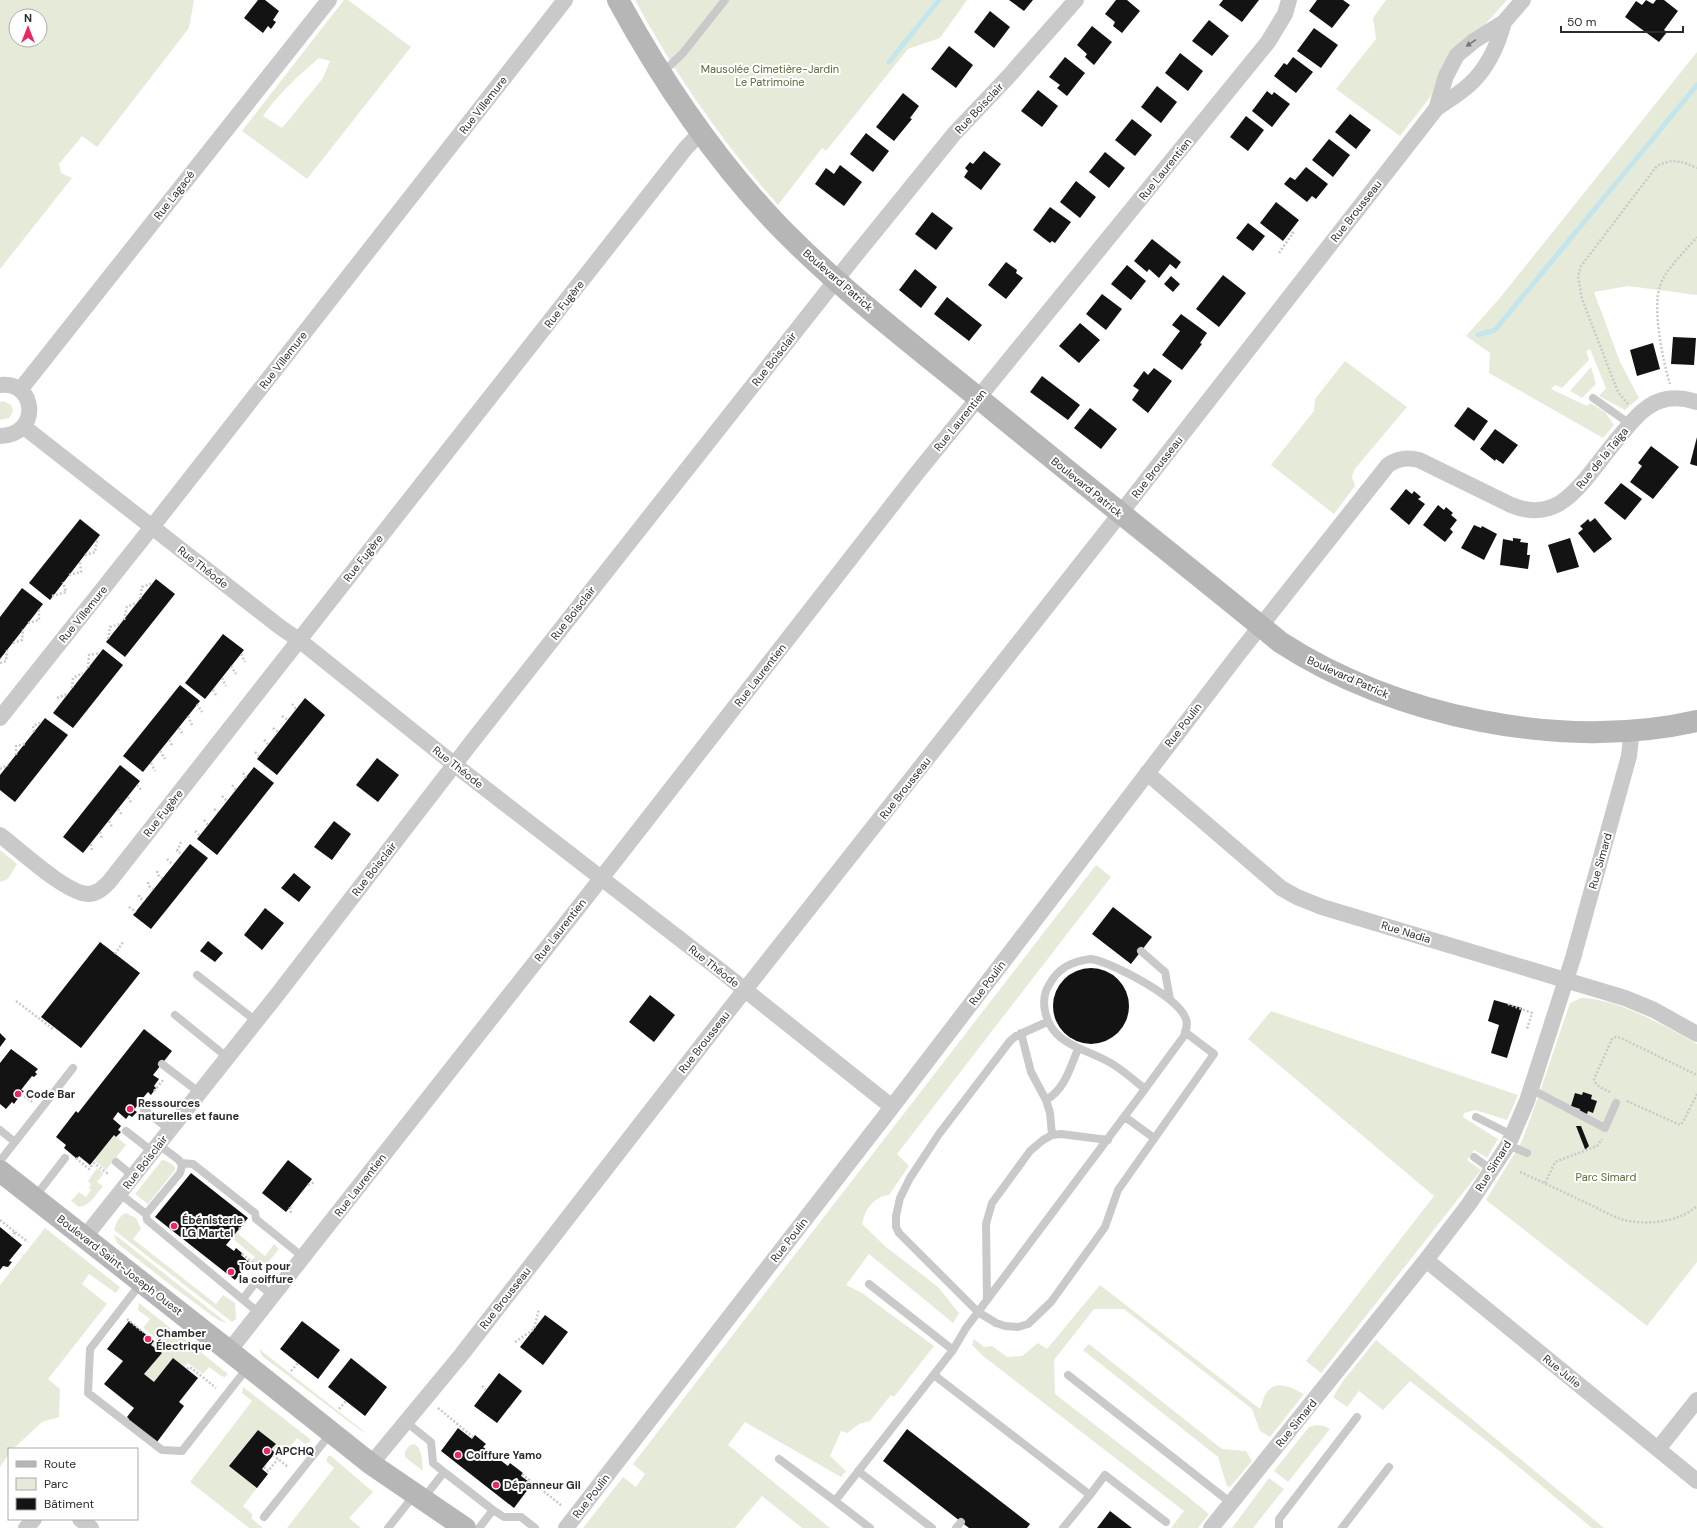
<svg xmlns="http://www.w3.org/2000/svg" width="1697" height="1528" viewBox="0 0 1697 1528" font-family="'DM Sans',sans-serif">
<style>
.green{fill:#e6ebd9;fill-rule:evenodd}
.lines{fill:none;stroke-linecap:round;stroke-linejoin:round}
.stream{stroke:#c4e5ec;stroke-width:5}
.building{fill:#131313}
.path{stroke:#c9c9c9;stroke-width:2.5;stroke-dasharray:2 2;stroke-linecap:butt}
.lane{stroke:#c9c9c9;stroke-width:8}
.street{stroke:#c9c9c9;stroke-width:16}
.secondary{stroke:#b6b6b6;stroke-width:22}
.oneway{fill:#737373}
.poi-dot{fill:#eb2662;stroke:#fff;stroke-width:1.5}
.labels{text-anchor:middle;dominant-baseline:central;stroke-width:4;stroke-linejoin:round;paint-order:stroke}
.park-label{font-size:11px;fill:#5a6938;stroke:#fff}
.street-label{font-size:11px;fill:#2c2c2c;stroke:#fff}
.poi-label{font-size:11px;font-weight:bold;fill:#2c2c2c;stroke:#fff;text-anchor:start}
</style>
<rect width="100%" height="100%" fill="#fff"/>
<!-- green -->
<path class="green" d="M0,0H194L189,28L97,147L82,136L59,164L61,173L72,178L0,269ZM16,16H40V40H16Z
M344,0H348L411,47L307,179L242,131ZM319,58L330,61L323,78L282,128L263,116C278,94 299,75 319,58Z
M635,0H967L940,38L908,49L826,151L822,148L778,205C722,142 675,74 635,0Z
M1386,0H1507L1481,29L1442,67L1431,96L1400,136L1336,89L1376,39L1373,18Z
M1697,52V295L1628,286L1594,292L1620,362L1639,398L1625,410L1599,396L1606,388L1590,349L1586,351L1589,360L1562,388L1555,385L1551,389L1587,406L1590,403L1605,412L1614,425L1603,438L1489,373L1490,353L1466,336L1499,299Z
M1345,361L1407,407L1354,470L1352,477L1355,486L1334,514L1271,465L1314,411L1315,399Z
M1591,367L1596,384L1582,398L1570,391Z
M3,401L11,405L13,411L9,418L0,420V402Z
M0,850L17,864L8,879L0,882Z
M1096,865L1111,877L897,1154L909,1166L889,1195C873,1197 865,1210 862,1224L886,1247L938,1287L959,1313L953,1323L869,1254L846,1285L862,1293L934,1346L894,1397L891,1395L870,1421L859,1424L847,1433L841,1431L830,1456L846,1471L841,1477L745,1422L728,1445L830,1528H802L762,1496L735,1528H583L623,1477L636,1487L645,1474L633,1464Z
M1581,998C1616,998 1666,1026 1697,1044V1262L1647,1326L1486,1200L1522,1141L1537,1100L1570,1003Z
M1271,1011L1518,1095L1507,1120L1475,1110L1464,1113L1463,1117L1498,1139L1487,1158L1474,1150L1467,1160L1481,1170L1321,1373L1306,1361L1434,1196L1248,1039Z
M114,1135L126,1145L106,1170L94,1160Z
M162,1160C167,1160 171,1164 175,1167V1170L148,1204L135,1194Z
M97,1168L104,1173L97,1182L103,1186C96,1194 90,1206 79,1207L71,1201L79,1192L86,1197L91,1190L89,1188L91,1184L88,1181Z
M126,1213L136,1218L141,1229L133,1239L216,1304L223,1295L235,1303L236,1319L232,1322L114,1230C116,1224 119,1215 126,1213Z
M45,1228L120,1287L116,1293L89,1274L82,1284L107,1304L48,1379L60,1389L59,1417L42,1422L13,1449H9V1454L0,1467V1285Z
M236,1232L265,1256L274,1244L279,1249L261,1271L250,1262L255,1257L232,1238Z
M114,1234L227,1323L218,1320L173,1287L117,1243Z
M1100,1285L1260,1409C1262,1405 1263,1399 1265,1395C1275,1377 1292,1388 1304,1394L1270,1437L1260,1431L1252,1409L1124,1309H1094L1054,1360L1055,1394L1187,1496L1209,1514L1198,1528H1171L1184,1511L983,1356L972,1345L974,1339L984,1347L992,1346L1007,1357L1022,1356L1038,1343L1047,1349Z
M139,1303L228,1374L225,1377L221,1376L209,1367L203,1374L188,1363L184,1367L154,1382L144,1374L162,1353L151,1345L156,1338L143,1328L150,1319L138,1310Z
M1376,1340L1604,1528H1592L1502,1453L1410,1381L1383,1410L1359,1391L1347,1407L1333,1397L1343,1381Z
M1089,1344L1222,1449L1246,1451L1252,1461L1230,1487L1227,1486L1218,1457L1083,1350Z
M259,1349L366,1433L360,1430L262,1356Z
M243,1387L310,1439V1442L305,1444L297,1438L282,1458L271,1449L275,1444L258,1430L230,1466L257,1488L243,1506L252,1514V1519L263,1528H249L190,1482L252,1401L242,1393Z
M1317,1425L1324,1426L1330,1429L1288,1482L1274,1471L1309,1427Z
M414,1444C423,1448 422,1463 423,1471L405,1457V1451L410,1445Z
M328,1456H331L373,1492L349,1518L361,1528H287L334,1468L326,1461Z
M1269,1478L1284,1489L1253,1528H1232Z"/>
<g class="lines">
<!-- stream -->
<path class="stream" d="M889,62L939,0
M1478,335L1495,330L1697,85"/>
</g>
<!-- building -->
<path class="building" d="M258,0H265L279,11L273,20L276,22L271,29L268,26L263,33L244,18Z
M1009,0H1033L1024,11Z
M1116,0H1127L1140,11L1122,33L1113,26L1115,22L1105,14Z
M1223,0H1259L1242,22L1219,5Z
M1317,0H1343L1350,5L1332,28L1309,11Z
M1646,0L1653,4L1656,0H1664L1678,11L1664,30L1667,32L1659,42L1625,17L1636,1L1642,5Z
M990,11L1010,27L994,48L974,32Z
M1209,20L1229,36L1212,56L1192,41Z
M1092,26L1112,42L1094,65L1085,57L1087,54L1077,45Z
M1314,28L1338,45L1321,68L1297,51Z
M949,46L973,65L956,88L931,69Z
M1180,53L1203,71L1188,91L1165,73Z
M1065,57L1085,73L1067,96L1057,88L1060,85L1049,77Z
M1293,57L1313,72L1296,93L1274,76L1284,63L1287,65Z
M1157,86L1177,102L1161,123L1141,107Z
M1038,90L1058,106L1042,127L1021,111Z
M1267,91L1272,95L1274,92L1290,104L1272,127L1252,111Z
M903,93L919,106L910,118L912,119L894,141L876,127Z
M1350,114L1371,130L1356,149L1335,132Z
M1246,116L1264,130L1248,151L1230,137Z
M1132,119L1152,135L1135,156L1115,140Z
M866,133L889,151L873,172L850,154Z
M1329,139L1350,155L1333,177L1312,160Z
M984,151L1001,164L981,190L964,177L968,171L965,168L970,162L973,164Z
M1105,152L1125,168L1109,188L1089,172Z
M840,165L862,182L844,206L815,184L826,168L834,174Z
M1306,167L1328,184L1316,199L1312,196L1307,202L1284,184L1290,177L1295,180Z
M1076,181L1096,197L1080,218L1060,202Z
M1276,202L1299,220L1283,241L1260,223Z
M1050,207L1071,222L1055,243L1052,241L1050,243L1033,230Z
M932,212L953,228L936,250L915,234Z
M1248,223L1265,236L1253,251L1236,238Z
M1152,239L1181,262L1176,269L1170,264L1159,278L1149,269L1147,272L1134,261Z
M1006,262L1017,270L1016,273L1023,278L1006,299L988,285Z
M1127,265L1146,281L1131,300L1111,284Z
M915,269L937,287L921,308L899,290Z
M1223,275L1246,293L1219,327L1196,309Z
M1171,276L1180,284L1173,292L1164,284Z
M1102,294L1122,309L1106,330L1086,314Z
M947,297L982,325L969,341L934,314Z
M1181,314L1207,333L1200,343L1202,344L1182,370L1162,355L1180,331L1172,325Z
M1080,323L1100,340L1079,363L1059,346Z
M1673,337L1696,338L1694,365L1671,364Z
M1653,343L1660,369L1637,376L1630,350Z
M1154,368L1172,381L1148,413L1132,400L1139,390L1133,386L1144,371L1148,375Z
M1042,376L1080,405L1068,420L1030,392Z
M1468,407L1488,421L1474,441L1454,426Z
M1090,408L1117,429L1101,449L1074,428Z
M1495,429L1518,445L1503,464L1496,459L1495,461L1480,449Z
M1697,437V466L1690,464Z
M1651,446L1679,467L1653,499L1630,482L1642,466L1638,463Z
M1621,483L1642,499L1625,520L1604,503Z
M1406,489L1412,494L1414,491L1421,497L1418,499L1425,504L1409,525L1390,509Z
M1438,505L1444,510L1446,507L1453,513L1451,515L1457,520L1450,529L1453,532L1445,542L1423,525Z
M1595,518L1612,539L1594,553L1578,533L1583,529L1580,526L1585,522L1588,519L1590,522Z
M80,519L100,535L50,600L29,583Z
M1474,525L1481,528L1482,526L1497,534L1484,560L1461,548Z
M1513,538L1521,539L1520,542L1528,543L1527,555H1530L1528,569L1500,565L1503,539L1513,541Z
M1570,538L1579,567L1557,573L1548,545Z
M156,579L175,594L125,657L106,642Z
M22,588L43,604L0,659V617Z
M223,634L244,650L205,699L185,683Z
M103,649L123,665L73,728L53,713Z
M180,685L200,701L143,772L123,756Z
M305,698L325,715L277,775L257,759Z
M45,718L68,735L15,802L0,790V775Z
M377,758L399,775L378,802L356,785Z
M120,765L140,781L83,853L63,837Z
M254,767L274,783L217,855L197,839Z
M334,821L351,834L332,860L314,847Z
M190,844L208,858L151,929L133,915Z
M294,873L311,887L299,902L281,888Z
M1113,907L1152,937L1131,964L1092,934Z
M265,908L284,923L262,950L244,935Z
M208,941L223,953L215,962L200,951Z
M100,942L140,973L81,1048L41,1017Z
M1053 1006a38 38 0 1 1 76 0a38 38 0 1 1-76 0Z
M650,995L675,1015L654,1042L629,1022Z
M1494,1000L1522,1008L1507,1058L1491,1053L1499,1025L1488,1021Z
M144,1029L172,1051L153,1075L159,1079L154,1086L156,1088L151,1095L148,1092L142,1099L134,1110L137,1112L132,1117L129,1115L126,1119L118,1112L113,1119L121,1126L118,1130L121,1132L116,1137L114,1135L90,1165L79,1156L77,1159L70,1153L64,1148L66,1145L56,1137L76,1111L78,1113Z
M0,1033L6,1039L0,1047Z
M11,1049L38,1069L35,1072L37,1074L34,1077L32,1076L21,1090L24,1091L21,1094L14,1104L12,1102L6,1109L0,1104V1063Z
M1583,1092L1592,1095L1591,1099L1597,1101L1593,1113L1588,1111L1587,1114L1579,1112L1580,1109L1571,1106L1575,1093L1582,1095Z
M1576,1126H1581L1589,1146L1586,1149H1585Z
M288,1160L312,1179L286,1212L262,1193Z
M191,1173L248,1218L226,1245L234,1251L236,1248L242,1253L241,1255L249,1262L235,1280L155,1217Z
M0,1227L22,1245L9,1261L12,1262L8,1267L3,1266L0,1270Z
M545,1315L568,1332L543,1365L520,1347Z
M129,1321L154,1341L151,1345L162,1353L144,1374L154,1382L173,1358L198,1378L179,1402L184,1406L157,1442L128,1421L129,1419L127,1417L134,1408L104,1384L123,1361L107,1349Z
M302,1321L340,1350L318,1379L280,1349Z
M351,1358L387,1387L365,1416L328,1387Z
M499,1373L522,1391L497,1423L474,1406Z
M458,1428L472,1439L475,1435L486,1444L483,1447L508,1466L510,1463L523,1473L521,1476L532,1484L514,1508L441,1451Z
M907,1429L1030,1524L1027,1528H969L883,1461Z
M258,1430L276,1444L271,1449L275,1453L262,1469L268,1474L257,1488L229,1466Z
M1110,1511L1132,1528H1097Z"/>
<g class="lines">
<!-- path -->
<path class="path" d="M1279,253L1293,233L1291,231
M1670,384C1663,362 1652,308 1660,286C1664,271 1687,249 1697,237
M1628,404L1618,392L1582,299L1578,276L1581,266L1657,166C1673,158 1681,161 1697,168
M85,555L95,552L97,539
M69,575L81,572L80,561
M52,596L66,592L63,582
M140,599L142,587L153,583
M124,620L127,607L136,603
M28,623L39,620V608
M108,639L110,627L120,624
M13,643L22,640L23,629
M241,654L245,662
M0,663L6,661L7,650
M231,666L236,674
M88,668L89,655L100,653
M222,678L226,686
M72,688L73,678L83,673
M213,690L217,697
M57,698L67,694
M197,704L202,712
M292,704L296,709
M188,716L192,725
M282,716L288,720
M179,728L183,735
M273,728L278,732
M34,732L33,726L42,722
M169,740L173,747
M264,740L268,744
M160,751L165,759
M255,752L259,756
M16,755V746L25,744
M151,763L155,771
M0,769L8,765
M243,773L246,778
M137,785L142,791
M232,785L236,790
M222,796L227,801
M128,797L132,804
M118,809L122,815
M214,809L218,812
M204,820L208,825
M109,821L112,827
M195,831L200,836
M100,832L102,839
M181,842L177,851L182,854
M91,844L92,851
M167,859L173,865
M157,871L158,875L162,878
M148,882L149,886L153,889
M139,895V897L144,901
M129,907L136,912
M115,954L123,942
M16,1001L53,1029L54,1027
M1508,1004L1532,1013L1527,1029
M154,1091L164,1079
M1610,1092C1604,1089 1595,1086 1594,1079L1612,1039L1616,1037L1621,1038L1697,1075
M21,1094L32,1102
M1627,1101L1680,1125L1683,1122L1697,1094
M76,1158L89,1169L94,1163L107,1173L108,1171
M1520,1172C1545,1183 1569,1195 1593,1206C1603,1211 1613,1217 1624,1220C1647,1225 1678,1223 1697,1206
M1545,1183L1555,1162L1597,1146L1602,1139
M308,1185L315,1182
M290,1207L291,1215
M0,1220L15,1232L12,1237
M239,1229L245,1222
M15,1232L28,1242
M242,1254L262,1270L271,1264
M127,1319L143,1332
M515,1342L534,1329L539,1309
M187,1369L190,1367L216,1388
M291,1371L298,1363
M482,1386L486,1390
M438,1408L473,1437
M339,1409L346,1401
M273,1455L288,1467
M264,1467L268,1471L278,1459
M522,1474L562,1506"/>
<!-- lane -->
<path class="lane" d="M661,74L683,53L725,0
M1593,398L1630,424
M1141,951L1165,972L1170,999
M1091,959C1114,963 1178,997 1186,1019C1188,1025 1186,1030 1184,1036L1145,1089C1135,1081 1125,1072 1114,1065C1088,1048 1052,1047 1045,1011C1043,1001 1044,993 1049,985C1058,968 1072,961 1091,959Z
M197,975L256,1021
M175,1015L228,1058
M1047,1022L1016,1036L1010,1041L939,1134L910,1178L900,1198L896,1216V1227L899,1233L978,1312L996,1323L1005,1326L1018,1327L1028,1324L1051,1302L1105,1227L1118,1190L1214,1054L1185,1032
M1021,1033L1031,1072L1046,1100L1050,1113L1052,1135
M162,1064L200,1093
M1531,1089L1605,1128L1616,1103
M1046,1100C1065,1089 1070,1068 1078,1049
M144,1110L170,1130
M1125,1117L1154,1138
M1476,1117L1512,1135
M0,1130L15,1142
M126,1131L153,1152
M159,1145L179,1160L182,1166L180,1173L146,1214L147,1220L259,1313
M1508,1145L1527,1153
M1474,1157L1492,1170
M0,1161L73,1068
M116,1162L134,1177
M182,1163L193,1164L255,1213L256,1219L303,1257
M120,1194L146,1214
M35,1197L65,1158
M141,1283L90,1349L88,1393L162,1450L182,1451L248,1367
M869,1284L953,1350
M243,1299L256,1282L273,1296
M987,1300L986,1224L992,1203L1030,1151L1043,1140L1052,1135L1061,1134L1108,1140
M934,1375L1090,1495L1063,1528
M1068,1375L1231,1503
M406,1422L431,1442L433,1463L444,1472
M779,1459L835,1501
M858,1471L932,1528
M1090,1495L1105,1475L1166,1522
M423,1499L444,1472L493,1510L479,1528
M493,1510L504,1517H521L535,1528
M264,1517L331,1433
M388,1528L415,1494
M870,1528L835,1501L953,1350L966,1328L1145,1089
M956,1528L961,1522
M1279,1528V1519L1357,1417
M1342,1528L1389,1467"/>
<!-- street -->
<path class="street" d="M1436,109L1446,76L1457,55L1474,41L1504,22L1523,0
M0,385C36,380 42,435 0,436
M20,390L329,0
M24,427L280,627L299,640L455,765L720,970L892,1107
M0,718L152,527L565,0
M1147,773L1281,888L1297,897L1322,907L1625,998L1654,1010L1697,1034
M0,835C19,849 65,893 88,894C97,894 103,888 109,882L685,149L701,132
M84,1238L277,995L471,743L851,261L954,134L1008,77L1076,0
M1426,1260L1697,1481
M229,1351L589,894L917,473L1268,42L1285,14L1289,0
M1658,1449L1697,1400
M371,1464L462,1354L729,1010L1120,514L1436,109C1447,101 1459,94 1469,85C1487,69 1498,45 1504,22
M80,1519L91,1528
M26,1528L34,1519
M566,1528L892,1107L1240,652L1388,465C1398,458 1407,457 1419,460L1511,505C1550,521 1571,498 1593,470C1603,457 1613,444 1624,431C1635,418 1648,402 1667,399C1677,397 1687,399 1697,402
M1211,1528L1426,1260L1469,1204L1508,1145L1527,1101L1573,958L1629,756L1631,738L1630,731"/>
<!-- secondary -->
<path class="secondary" d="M618,0C661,79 712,155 774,221C840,290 919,349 993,410C1088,488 1185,564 1280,642C1393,716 1564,752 1697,721
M0,1171L229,1351L371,1464L465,1528"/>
</g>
<!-- one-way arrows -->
<defs><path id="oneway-solid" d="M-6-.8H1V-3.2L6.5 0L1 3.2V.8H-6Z"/></defs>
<use class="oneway" href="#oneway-solid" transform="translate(1471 43) rotate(146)"/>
<!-- markers -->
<g class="poi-dot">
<circle cx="18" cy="1094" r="4"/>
<circle cx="130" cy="1109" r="4"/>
<circle cx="174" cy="1226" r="4"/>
<circle cx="231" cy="1272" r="4"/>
<circle cx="148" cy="1339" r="4"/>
<circle cx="267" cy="1451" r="4"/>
<circle cx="458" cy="1455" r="4"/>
<circle cx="496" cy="1485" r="4"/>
</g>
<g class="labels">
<!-- park labels -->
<g class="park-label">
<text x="770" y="69">Mausolée Cimetière-Jardin<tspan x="770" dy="13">Le Patrimoine</tspan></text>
<text x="1606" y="1177">Parc Simard</text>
</g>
<!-- street labels -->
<g class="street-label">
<text transform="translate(483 105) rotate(-52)">Rue Villemure</text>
<text transform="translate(979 108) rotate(-47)">Rue Boisclair</text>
<text transform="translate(1165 169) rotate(-51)">Rue Laurentien</text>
<text transform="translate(174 195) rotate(-52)">Rue Lagacé</text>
<text transform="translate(1356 211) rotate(-52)">Rue Brousseau</text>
<text transform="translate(838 280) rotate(41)">Boulevard Patrick</text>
<text transform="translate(564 304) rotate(-52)">Rue Fugère</text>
<text transform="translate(774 359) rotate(-52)">Rue Boisclair</text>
<text transform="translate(283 360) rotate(-52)">Rue Villemure</text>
<text transform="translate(960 420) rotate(-51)">Rue Laurentien</text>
<text transform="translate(1602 458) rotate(-51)">Rue de la Taïga</text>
<text transform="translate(1157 467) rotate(-52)">Rue Brousseau</text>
<text transform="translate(1087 487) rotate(39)">Boulevard Patrick</text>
<text transform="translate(363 558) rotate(-52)">Rue Fugère</text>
<text transform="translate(203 567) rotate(38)">Rue Théode</text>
<text transform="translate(573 613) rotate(-52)">Rue Boisclair</text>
<text transform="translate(83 614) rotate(-51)">Rue Villemure</text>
<text transform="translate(760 675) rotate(-52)">Rue Laurentien</text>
<text transform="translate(1348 677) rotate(24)">Boulevard Patrick</text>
<text transform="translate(1183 725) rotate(-52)">Rue Poulin</text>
<text transform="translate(458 767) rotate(38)">Rue Théode</text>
<text transform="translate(905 788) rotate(-52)">Rue Brousseau</text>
<text transform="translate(163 813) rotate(-52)">Rue Fugère</text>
<text transform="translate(1600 861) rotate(-74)">Rue Simard</text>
<text transform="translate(374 869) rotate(-52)">Rue Boisclair</text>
<text transform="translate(560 930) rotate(-52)">Rue Laurentien</text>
<text transform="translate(1406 932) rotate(17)">Rue Nadia</text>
<text transform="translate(714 966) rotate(38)">Rue Théode</text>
<text transform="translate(987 983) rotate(-53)">Rue Poulin</text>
<text transform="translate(704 1042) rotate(-52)">Rue Brousseau</text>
<text transform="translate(145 1162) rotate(-52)">Rue Boisclair</text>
<text transform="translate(1493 1166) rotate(-58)">Rue Simard</text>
<text transform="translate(360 1185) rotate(-52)">Rue Laurentien</text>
<text transform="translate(789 1240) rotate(-52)">Rue Poulin</text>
<text transform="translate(120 1265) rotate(38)">Boulevard Saint-Joseph Ouest</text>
<text transform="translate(505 1298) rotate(-52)">Rue Brousseau</text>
<text transform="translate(1562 1371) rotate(39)">Rue Julie</text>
<text transform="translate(1296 1423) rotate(-51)">Rue Simard</text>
<text transform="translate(591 1496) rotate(-52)">Rue Poulin</text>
</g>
<!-- poi labels -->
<g class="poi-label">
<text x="26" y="1094">Code Bar</text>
<text x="138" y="1103">Ressources<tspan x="138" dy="13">naturelles et faune</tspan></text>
<text x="182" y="1220">Ébénisterie<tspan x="182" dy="13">LG Martel</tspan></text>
<text x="239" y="1266">Tout pour<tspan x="239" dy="13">la coiffure</tspan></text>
<text x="156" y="1333">Chamber<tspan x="156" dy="13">Électrique</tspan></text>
<text x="275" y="1451">APCHQ</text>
<text x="466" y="1455">Coiffure Yamo</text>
<text x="504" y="1485">Dépanneur Gil</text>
</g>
</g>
<!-- legend -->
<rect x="8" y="1448" width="130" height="72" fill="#ffffff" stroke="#ababab"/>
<rect x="16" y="1461" width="20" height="6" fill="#b6b6b6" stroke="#ababab"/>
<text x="44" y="1468" font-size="12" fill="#2c2c2c">Route</text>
<rect x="16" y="1478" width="20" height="12" fill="#e6ebd9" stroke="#ababab"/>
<text x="44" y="1488" font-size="12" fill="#2c2c2c">Parc</text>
<rect x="16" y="1498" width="20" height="12" fill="#131313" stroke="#ababab"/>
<text x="44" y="1508" font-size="12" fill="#2c2c2c">Bâtiment</text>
<!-- north arrow -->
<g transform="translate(28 28)"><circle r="19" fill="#ffffff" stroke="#ababab"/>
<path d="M0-3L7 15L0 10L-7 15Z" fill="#eb2662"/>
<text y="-6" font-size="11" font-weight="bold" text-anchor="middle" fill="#2c2c2c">N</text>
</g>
<!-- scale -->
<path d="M1561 26v6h122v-6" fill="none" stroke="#2c2c2c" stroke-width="2"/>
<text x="1567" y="26" font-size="12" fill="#2c2c2c" stroke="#ffffff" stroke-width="3" paint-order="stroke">50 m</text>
</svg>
